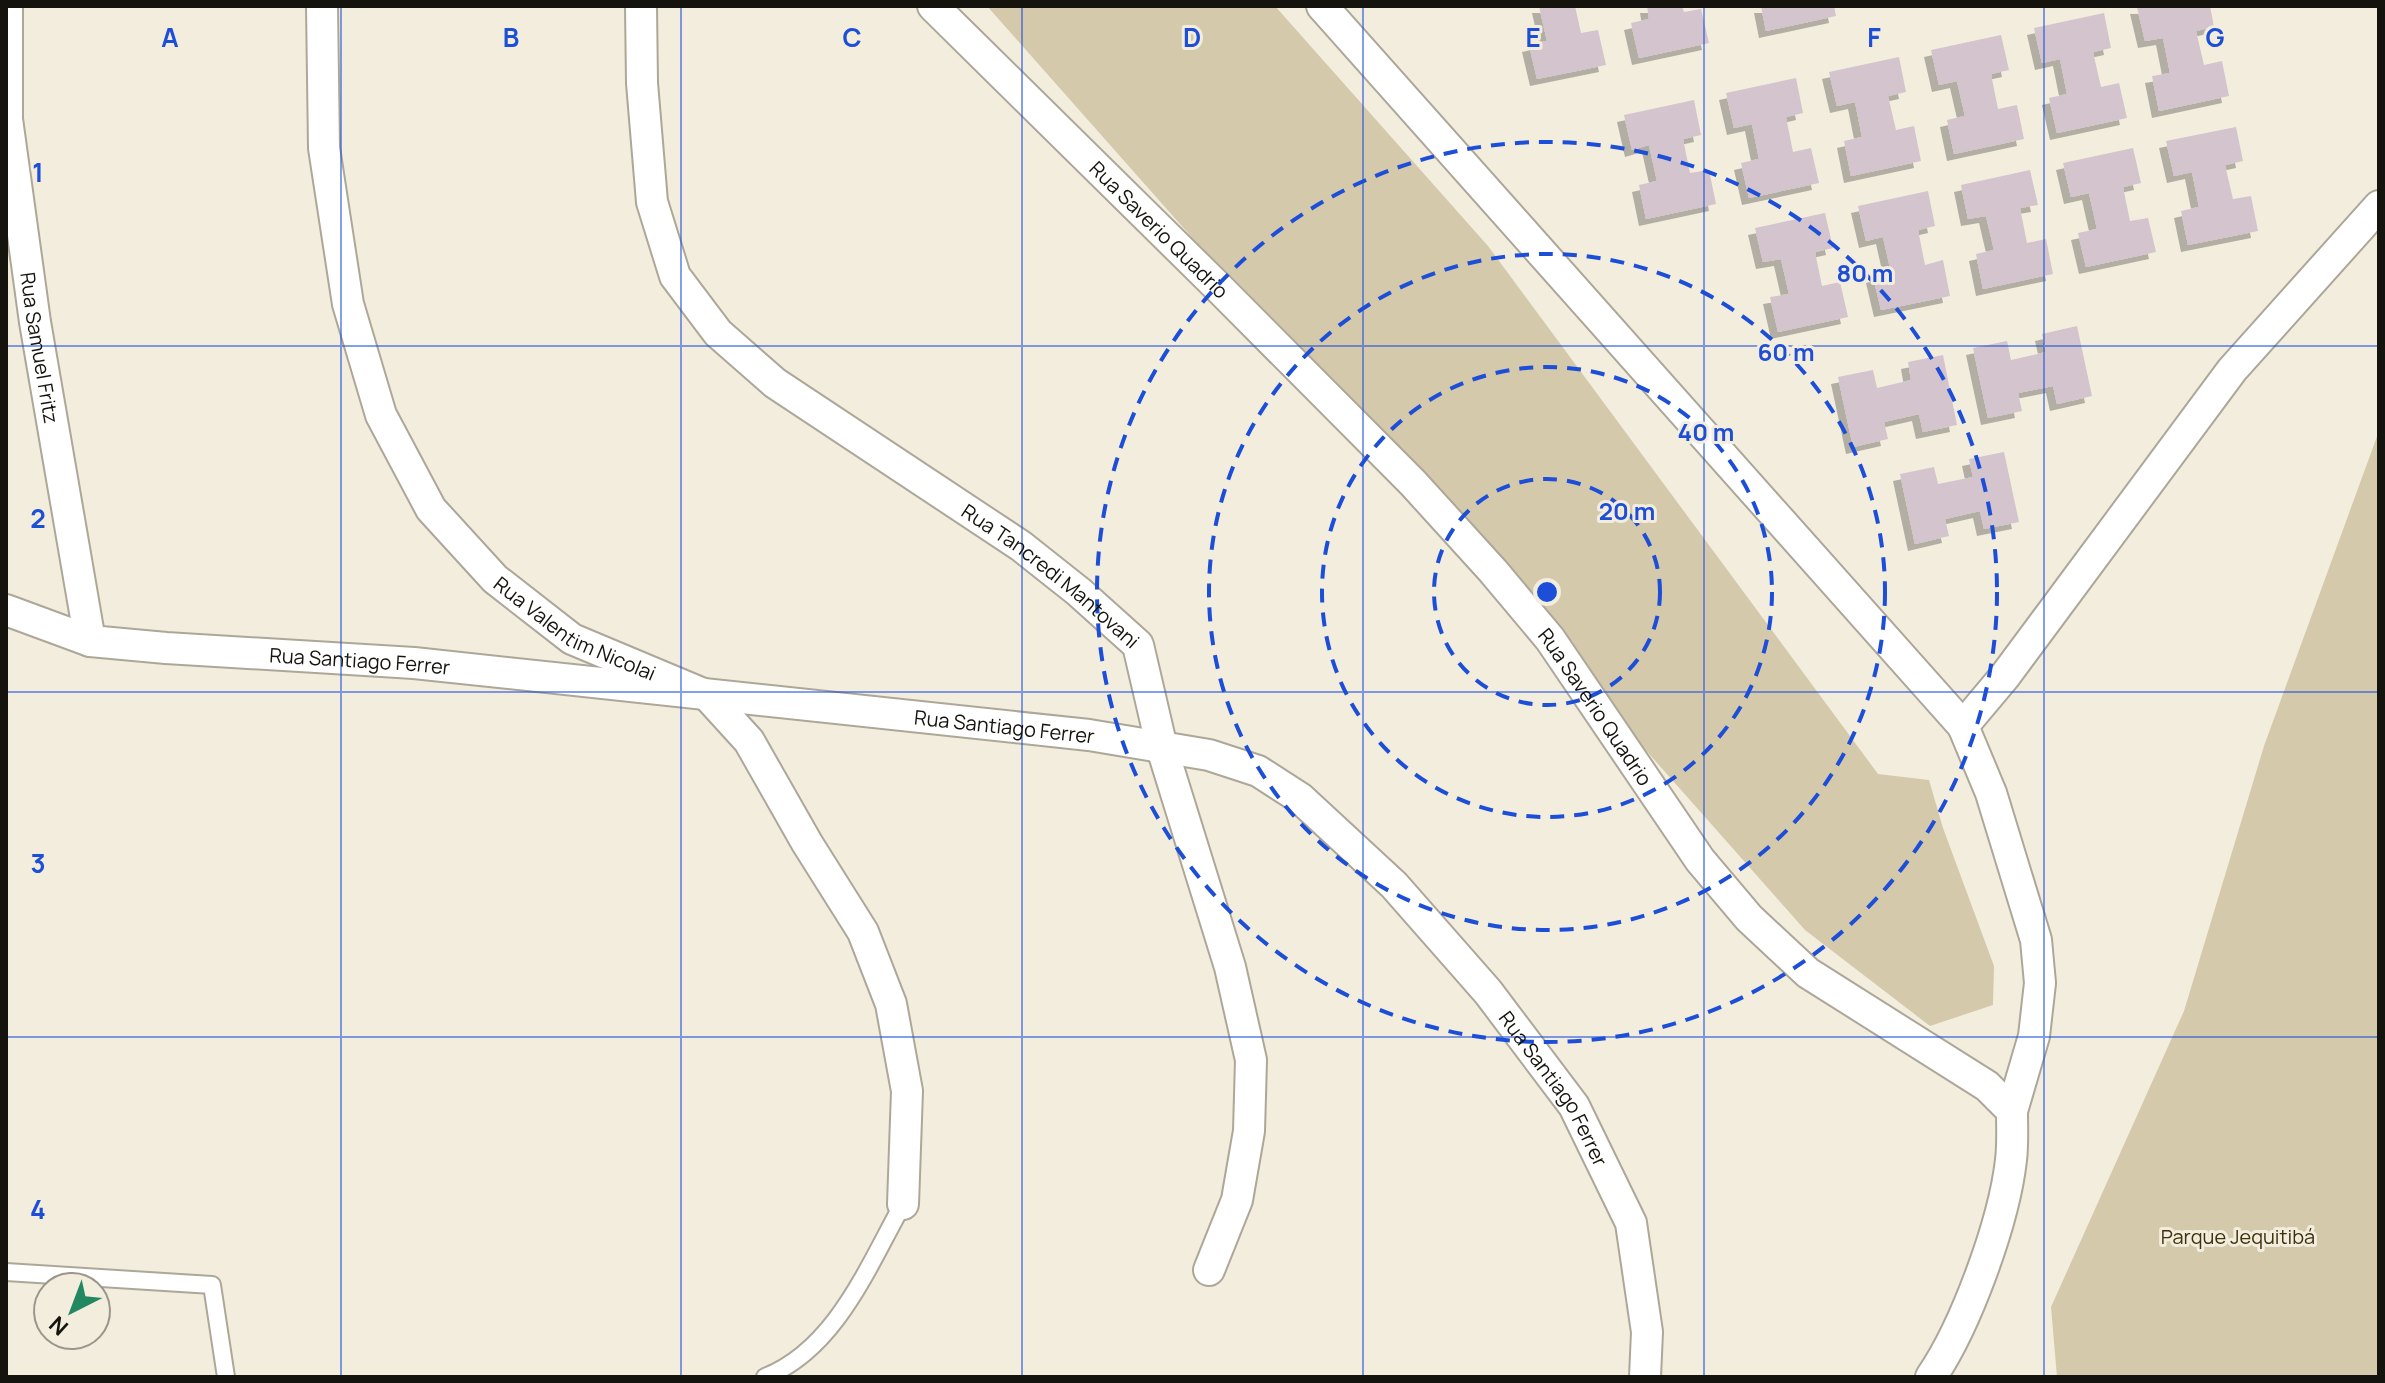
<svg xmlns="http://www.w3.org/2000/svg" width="2385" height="1383" viewBox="0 0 2385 1383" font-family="Manrope,sans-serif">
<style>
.green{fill:#d5c9ac}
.building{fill:#d3c4cd;filter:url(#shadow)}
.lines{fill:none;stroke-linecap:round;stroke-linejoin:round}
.lane-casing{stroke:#ada799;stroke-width:20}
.street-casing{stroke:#ada799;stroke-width:34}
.lane{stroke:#fff;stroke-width:16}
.street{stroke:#fff;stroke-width:30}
.grid{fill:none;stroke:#1d4ed8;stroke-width:2;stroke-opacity:0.55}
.ring{fill:none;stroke:#1d4ed8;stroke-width:4;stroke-dasharray:14 10}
.labels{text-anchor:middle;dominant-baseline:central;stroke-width:6;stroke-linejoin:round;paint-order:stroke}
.street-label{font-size:20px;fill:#15130e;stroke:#f3edde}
.park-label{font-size:20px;fill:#3f310c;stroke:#f3edde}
.grid-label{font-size:26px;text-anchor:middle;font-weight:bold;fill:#1d4ed8;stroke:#f3edde;stroke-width:6;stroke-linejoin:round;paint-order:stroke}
.centre{fill:#1d4ed8;stroke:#f3edde;stroke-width:4}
.ring-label{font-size:24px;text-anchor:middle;font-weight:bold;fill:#1d4ed8;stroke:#f3edde;stroke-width:6;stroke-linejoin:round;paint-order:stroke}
</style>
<defs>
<filter id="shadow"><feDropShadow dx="-7" dy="7" stdDeviation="0" flood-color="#0004"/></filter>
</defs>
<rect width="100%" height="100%" fill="#f3edde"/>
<!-- green -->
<path class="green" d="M987,6H1275L1488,246L1878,774L1929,780L1943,828L1994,966L1993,1005L1930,1026L1805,930Z
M2379,431V1377H2057L2051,1307L2184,1011L2264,746Z"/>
<!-- building -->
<path class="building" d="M1539,6H1575L1581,33L1598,30L1606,65L1537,79L1529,45L1547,41Z
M1647,6H1682L1684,12L1701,9L1709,43L1639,58L1631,23L1649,19Z
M1761,6H1834L1836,16L1766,31Z
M2210,6L2214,27L2196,31L2204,65L2222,61L2229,96L2159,111L2152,76L2170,73L2163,38L2145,41L2137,7Z
M2104,13L2111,48L2093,52L2101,87L2119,83L2127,118L2057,133L2049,98L2067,94L2060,59L2042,63L2034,28Z
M2001,35L2009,70L1991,74L1998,109L2017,105L2024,139L1954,154L1947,120L1965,116L1957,81L1939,85L1931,50Z
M1899,57L1906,92L1888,96L1896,130L1914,126L1921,161L1851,176L1844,141L1862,137L1855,102L1837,106L1829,72Z
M1796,78L1803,113L1786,117L1793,152L1811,148L1819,183L1749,198L1741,163L1759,159L1752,124L1734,128L1726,93Z
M1694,100L1701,135L1683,139L1690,173L1709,170L1716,204L1646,219L1639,185L1657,181L1649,145L1632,150L1624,115Z
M2236,127L2243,161L2225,165L2233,199L2251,196L2258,231L2188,245L2181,211L2199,207L2192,172L2174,176L2166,141Z
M2133,148L2141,183L2123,187L2130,221L2148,218L2156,252L2086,267L2078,233L2097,229L2089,193L2071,197L2063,163Z
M2030,170L2038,205L2020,208L2027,243L2046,239L2053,274L1983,289L1976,254L1994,250L1986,216L1968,219L1961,185Z
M1928,191L1935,226L1918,230L1925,265L1943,260L1950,296L1881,310L1873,276L1891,272L1883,237L1866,241L1858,206Z
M1825,213L1833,248L1815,252L1822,286L1840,282L1848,317L1778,332L1770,297L1789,294L1781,259L1763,262L1755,228Z
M2077,326L2092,396L2057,404L2053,386L2018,393L2022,411L1988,418L1973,348L2007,341L2011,360L2046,352L2042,334Z
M1943,355L1957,425L1923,432L1919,414L1884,422L1888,439L1853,447L1838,377L1873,370L1877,388L1911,380L1908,362Z
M2004,452L2019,522L1984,529L1980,511L1945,519L1949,536L1915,544L1900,474L1934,467L1938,484L1973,477L1969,459Z"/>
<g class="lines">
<!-- lane casing -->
<g class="lane-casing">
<path id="lane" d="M6,1272L212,1285L226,1377
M765,1377C836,1349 868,1266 903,1204"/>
</g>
<!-- street casing -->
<g class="street-casing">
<g id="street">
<path id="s1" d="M7,6V119L35,322L90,641"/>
<path id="s2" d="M322,6L324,148L348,304L381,415L431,509L495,579L572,639L708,696L749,741L807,843L863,932L891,1004L907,1091L903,1204"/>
<path id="s3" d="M641,6L642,83L652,202L675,276L718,333L775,383L1021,546L1079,592L1138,645L1162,748L1230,967L1251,1060L1249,1131L1237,1200L1209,1270"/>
<path id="s4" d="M933,6L1219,288L1413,483L1493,571L1550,639L1700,860L1749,918L1808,973L1987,1086L2012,1111C2012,1127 2013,1144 2011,1160C2004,1222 1966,1326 1931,1377"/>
<path d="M1322,6L1963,726"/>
<path id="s5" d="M6,610L90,641L166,648L414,663L1089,735L1209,755L1258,771L1300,798L1394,885L1488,992L1574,1106L1631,1223L1647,1332L1645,1377"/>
<path d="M2012,1111L2034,1036L2040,983L2036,940L1991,793L1963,726L2005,676L2232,370L2379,206"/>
</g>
</g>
<!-- lane -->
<use href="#lane" class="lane"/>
<!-- street -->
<use href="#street" class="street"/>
</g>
<!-- grid -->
<path class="grid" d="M341,6V1377M681,6V1377M1022,6V1377M1363,6V1377M1704,6V1377M2044,6V1377M6,346H2379M6,692H2379M6,1037H2379"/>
<!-- distance rings -->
<g class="ring">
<circle cx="1547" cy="592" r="113"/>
<circle cx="1547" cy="592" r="225"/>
<circle cx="1547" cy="592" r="338"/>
<circle cx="1547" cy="592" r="450"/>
</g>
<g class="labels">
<!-- street labels -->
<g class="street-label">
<text stroke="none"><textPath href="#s4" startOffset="318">Rua Saverio Quadrio</textPath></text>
<text stroke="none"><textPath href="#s1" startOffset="344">Rua Samuel Fritz</textPath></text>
<text stroke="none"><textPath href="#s3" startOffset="758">Rua Tancredi Mantovani</textPath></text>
<text stroke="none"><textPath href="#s2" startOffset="712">Rua Valentim Nicolai</textPath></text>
<text stroke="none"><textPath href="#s5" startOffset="360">Rua Santiago Ferrer</textPath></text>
<text stroke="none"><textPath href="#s4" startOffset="966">Rua Saverio Quadrio</textPath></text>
<text stroke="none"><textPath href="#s5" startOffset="1008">Rua Santiago Ferrer</textPath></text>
<text stroke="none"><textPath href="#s5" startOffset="1704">Rua Santiago Ferrer</textPath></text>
</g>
<!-- park labels -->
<g class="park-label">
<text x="2238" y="1236">Parque Jequitibá</text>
</g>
</g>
<g class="grid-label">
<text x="170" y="47">A</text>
<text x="511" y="47">B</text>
<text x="852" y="47">C</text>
<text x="1192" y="47">D</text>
<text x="1533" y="47">E</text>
<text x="1874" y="47">F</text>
<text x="2215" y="47">G</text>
<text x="38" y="182">1</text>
<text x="38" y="528">2</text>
<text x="38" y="873">3</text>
<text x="38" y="1219">4</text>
</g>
<circle cx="1547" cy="592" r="12" class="centre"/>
<g class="ring-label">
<text x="1865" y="282">80 m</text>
<text x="1786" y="361">60 m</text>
<text x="1706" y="441">40 m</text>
<text x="1627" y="520">20 m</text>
</g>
<!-- border -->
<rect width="2385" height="1383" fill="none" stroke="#15130e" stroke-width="16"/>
<!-- north arrow -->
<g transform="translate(72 1311) rotate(222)"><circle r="38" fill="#f3edde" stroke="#9a968b" stroke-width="2"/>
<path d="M0-6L14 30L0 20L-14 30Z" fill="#238762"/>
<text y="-12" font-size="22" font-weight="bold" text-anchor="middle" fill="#15130e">N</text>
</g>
</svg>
